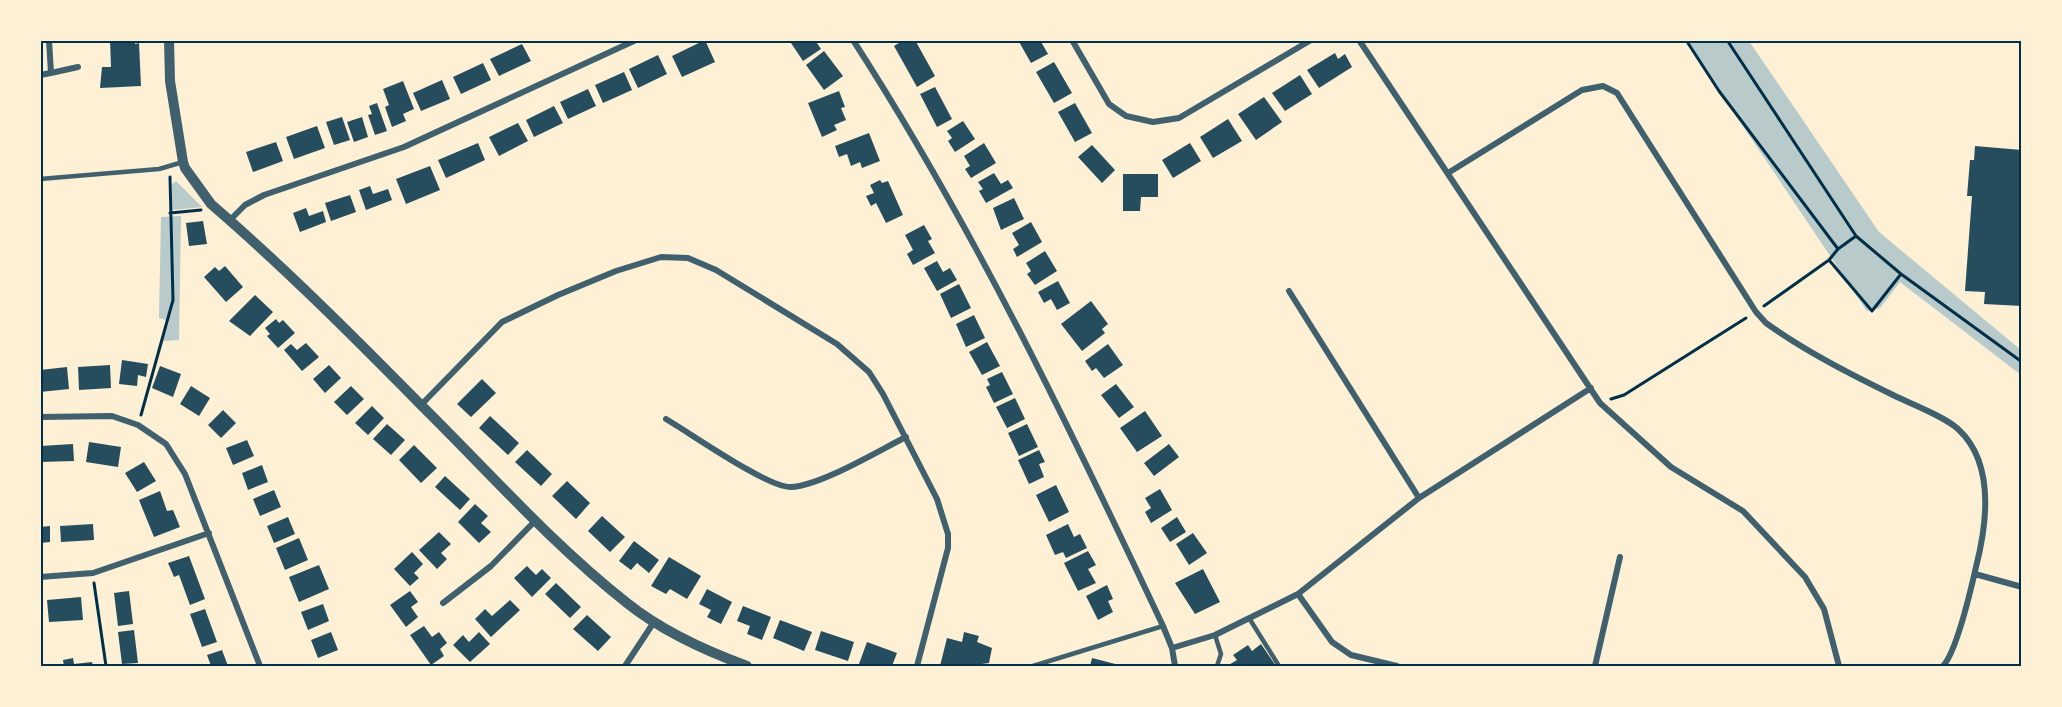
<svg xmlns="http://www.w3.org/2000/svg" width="2062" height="707" viewBox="0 0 2062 707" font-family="Cabin,sans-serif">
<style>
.green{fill:#b9caca}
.building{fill:#264d5e}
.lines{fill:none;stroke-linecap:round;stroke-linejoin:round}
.path{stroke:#003049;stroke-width:3}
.service{stroke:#3f606c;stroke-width:4.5}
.minor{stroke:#3f606c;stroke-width:6}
.tertiary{stroke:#3f606c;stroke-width:10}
.neatline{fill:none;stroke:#003049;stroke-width:2}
</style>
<rect width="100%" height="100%" fill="#fdf0d5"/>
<!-- green -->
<path class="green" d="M1686,41H1749L1879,232L2021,350V375L1900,282L1880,308L1867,311Z
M176,181L202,207L172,210V184Z
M181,216L179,340L163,341L169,321L159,318L161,217Z"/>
<!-- building -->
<path class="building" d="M110,40H135V44L139,43L141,86L100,88L102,67H111Z
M705,40L715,62L682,77L672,56Z
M789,40H815L821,49L803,61Z
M904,40H915L935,76L917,87L894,46Z
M1018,40H1040L1048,54L1031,63Z
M522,44L531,61L499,76L490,59Z
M824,51L843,76L824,90L806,65Z
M1335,53L1338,59L1345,54L1352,67L1319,88L1307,70Z
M658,55L667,74L638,88L629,69Z
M1054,62L1072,93L1054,103L1036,72Z
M483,63L491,80L461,94L453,77Z
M624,72L632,90L603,103L595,85Z
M1300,75L1312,94L1285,111L1272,93Z
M442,80L450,99L421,111L413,93Z
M403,81L414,109L403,114L406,121L392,127L385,107L389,105L383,89Z
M935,87L952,119L937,127L920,94Z
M588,89L596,106L568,119L560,102Z
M839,91L845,107L841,108L846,120L834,125L837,130L822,137L808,103Z
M1264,97L1282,122L1256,140L1238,114Z
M377,103L387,131L375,135L368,115L372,114L369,106Z
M1075,103L1092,133L1075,142L1058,112Z
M554,106L563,123L534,137L526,120Z
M342,117L350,140L334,145L326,122Z
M362,117L368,137L354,142L347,122Z
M1228,119L1242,141L1213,158L1200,137Z
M963,121L975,139L955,152L948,141L952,138L947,131Z
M518,123L528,141L499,156L489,137Z
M317,126L325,148L294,159L286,137Z
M869,133L880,161L862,168L860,162L851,166L847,154L839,157L835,146Z
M276,142L283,161L253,172L246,152Z
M478,143L485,160L446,178L438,160Z
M984,143L996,163L971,178L965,169L970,166L964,156Z
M1190,143L1201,161L1173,178L1162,160Z
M1092,145L1115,170L1102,183L1078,157Z
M1975,146L2022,150V306L1984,304L1985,292L1965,291L1972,196H1967L1970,160H1974Z
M430,166L440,190L406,204L396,179Z
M994,173L1001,184L1008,180L1013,188L986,203L979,191L983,189L978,182Z
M1123,174H1158V197H1141L1140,211H1123Z
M880,180L882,183L888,181L903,215L886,223L876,203L871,206L866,196L874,193L870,185Z
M370,186L373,194L388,189L392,200L366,210L359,190Z
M350,195L356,212L331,221L325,203Z
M1014,198L1024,219L1001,230L993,208Z
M306,208L309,216L323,211L326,222L300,232L293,213Z
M203,221L207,244L189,246L186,223Z
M1031,222L1042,242L1017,257L1013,249L1019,245L1012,233Z
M924,225L932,239L928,241L935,253L913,265L907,254L913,250L905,235Z
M1045,251L1057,271L1035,285L1027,274L1031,271L1026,263Z
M937,261L943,272L950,268L957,280L937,291L924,268Z
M225,266L243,287L226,302L204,277L215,267L219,271Z
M1058,281L1070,303L1057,310L1051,299L1044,303L1038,292Z
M959,284L971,308L951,318L940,294Z
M255,295L273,312L250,336L229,321Z
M1091,301L1108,324L1102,329L1105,333L1082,351L1061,324Z
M974,315L985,338L966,347L956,324Z
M276,319L279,323L283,320L295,333L278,348L267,336L270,334L265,328Z
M987,342L1000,366L982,375L969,352Z
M306,343L319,357L302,371L284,350L291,344L297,350Z
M1108,344L1123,365L1104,378L1096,368L1092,371L1085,361Z
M122,360L148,364L146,377L138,375L137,386L119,384Z
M110,365L111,388L79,390L78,367Z
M329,365L341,378L325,393L313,379Z
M160,366L181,374L173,397L152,388Z
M67,367L69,389L40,392V370Z
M1002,372L1013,394L994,403L986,387L990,385L987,379Z
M482,379L496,393L471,417L457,404Z
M1116,384L1134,407L1119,418L1101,395Z
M191,386L210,398L199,416L180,404Z
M351,386L364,399L347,415L334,402Z
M1015,398L1025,419L1007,428L996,407Z
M372,406L384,418L368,435L355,423Z
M223,410L236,423L221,438L208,425Z
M1145,411L1162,436L1137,452L1120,428Z
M490,416L519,443L508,455L479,428Z
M387,424L405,440L391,455L373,439Z
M1027,424L1038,447L1019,456L1008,433Z
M247,440L254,456L233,465L226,448Z
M89,442L121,447L118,467L86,462Z
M73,444L74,461L40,462V446Z
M1169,444L1179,457L1154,476L1144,463Z
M414,445L437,468L421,483L399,460Z
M527,450L552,474L541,486L515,462Z
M1039,450L1045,462L1039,464L1044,477L1029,484L1018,460Z
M144,462L156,481L137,492L125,473Z
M262,465L268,482L248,490L242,473Z
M445,476L470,499L460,510L435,487Z
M567,481L590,503L576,519L552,496Z
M1056,485L1069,512L1049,522L1036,495Z
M1160,489L1172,510L1151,523L1145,512L1151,508L1145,498Z
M274,490L281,507L260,516L253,499Z
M160,491L167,511L173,510L180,527L154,537L139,500Z
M475,504L488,516L481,523L491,532L479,543L458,522Z
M602,516L625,537L610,552L588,531Z
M288,517L295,534L274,543L267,526Z
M1177,517L1186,532L1170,542L1161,528Z
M93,524L94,540L61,542L60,526Z
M1068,524L1074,537L1080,534L1087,548L1066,558L1063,552L1055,555L1046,535Z
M50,526V542L40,543V527Z
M439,532L451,544L441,553L447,559L437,569L419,550Z
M1193,533L1207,553L1189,565L1176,544Z
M299,538L308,560L285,570L276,548Z
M634,541L659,560L649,573L637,563L631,570L619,561Z
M1088,551L1096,565L1088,569L1096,583L1078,591L1064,563Z
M412,552L423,564L414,573L419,578L410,586L394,569Z
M189,556L205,599L190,605L179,575L174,577L168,563Z
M669,557L701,576L687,599L670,589L666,594L651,586Z
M319,565L329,589L299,602L289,577Z
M527,566L536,575L542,569L551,578L532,597L514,578Z
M1203,569L1220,602L1195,614L1175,583Z
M556,583L581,607L570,618L545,594Z
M1107,585L1113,599L1108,601L1113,612L1098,620L1086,596Z
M707,589L732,602L721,624L707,617L711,610L699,604Z
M129,591L133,624L118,626L114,593Z
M410,591L418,602L411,607L418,617L406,627L390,605Z
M81,597L83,620L49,622L47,600Z
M510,600L520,610L491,637L475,619L485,609L492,616Z
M323,604L329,621L308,630L301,612Z
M743,606L771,617L762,640L747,634L750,626L737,621Z
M205,609L217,642L202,647L190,614Z
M587,615L611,637L598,651L573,629Z
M780,620L812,632L804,651L773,638Z
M424,626L432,637L439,632L447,643L440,649L444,656L431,665L410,635Z
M134,630L138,663L122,664L118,632Z
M821,631L854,642L848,661L815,650Z
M331,632L338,650L318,658L311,640Z
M479,632L490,644L470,662L453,645L463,635L469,642Z
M964,632L979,636L977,642L992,648L989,663L982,664L981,666H940L947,638L962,642Z
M867,642L897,653L892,666H867L859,664Z
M1261,644L1276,666H1227L1237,660L1233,655L1248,645L1252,651Z
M222,650L228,666H211L207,655Z
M73,658L74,664L92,662L93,666H64L63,660Z
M1092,658L1123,666H1090Z"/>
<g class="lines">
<!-- path -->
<path class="path" d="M1686,40L1719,91L1838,249
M1727,40L1856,236L1901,274L2022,362
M170,213L201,210
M1829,260L1838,249L1856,236
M1764,306L1829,260L1872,311L1901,274
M1611,399L1624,395L1746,318
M141,415L173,300L170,177
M94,583L106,666"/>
<!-- service -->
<path class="service" d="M40,179L159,169L183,162
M1249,618L1279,666
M1215,635L1221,654L1217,666
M1033,666L1163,626"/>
<!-- minor -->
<path class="minor" d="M853,40C973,226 1069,426 1163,626L1172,648L1175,666
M1072,40L1109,104L1126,116L1153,122L1179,118L1311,40
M1359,40L1600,403L1671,467L1743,511L1805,577L1824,609L1839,666
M51,73L78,67
M40,75L51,73L49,40
M1448,173L1582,90L1603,86L1617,93L1756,312L1766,323C1805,351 1850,374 1893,395C1911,404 1944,416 1958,429C1995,463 1987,524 1976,567C1971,589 1957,651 1943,666
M230,220L245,205L264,195L404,147L636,40
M1289,291L1419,498
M421,405L502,322L558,295L616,271L661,257L688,258L716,270L837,344L869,372L883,394L937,499L948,534V548L917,666
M40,417L112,416L138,425L166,444L185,474L260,666
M666,419C690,433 768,488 791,487C820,486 878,451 906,437
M1975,574L2022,587
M40,577L93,573L209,533
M1298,594L1332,642L1351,655L1397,666
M443,603L491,566L535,521
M1172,648L1215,635L1298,594L1419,498L1591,388
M625,666L654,622
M1595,666L1620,557"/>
<!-- tertiary -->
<path class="tertiary" d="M169,40L170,81L183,162L185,168L211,204C284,267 353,336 421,405C489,472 552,544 627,603C662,631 706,651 747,666"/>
</g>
<!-- border -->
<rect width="2062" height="707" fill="none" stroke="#fdf0d5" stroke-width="84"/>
<rect x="42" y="42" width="1978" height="623" class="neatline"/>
</svg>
